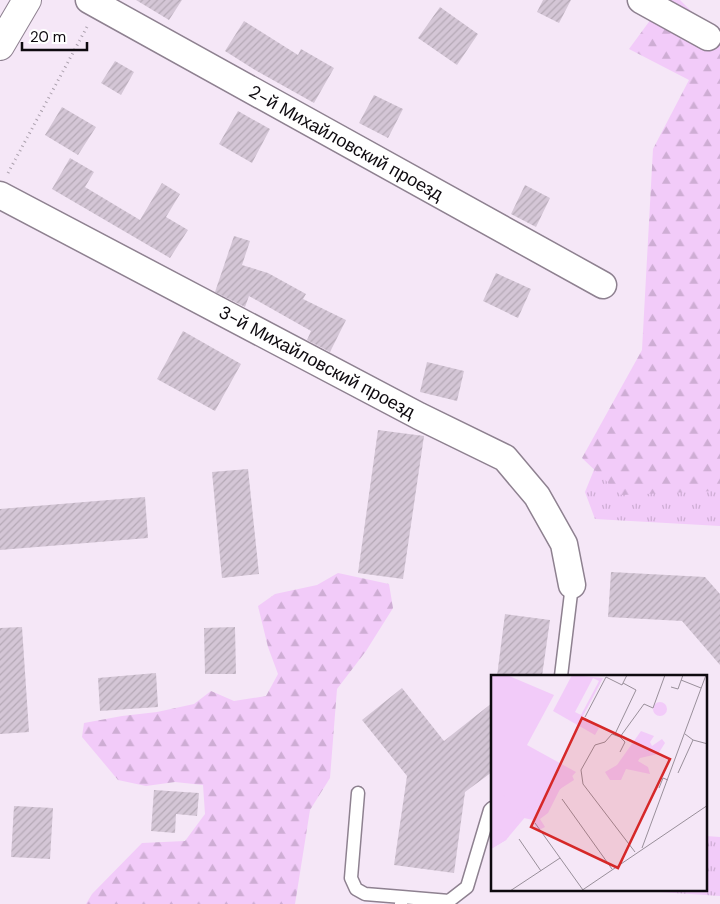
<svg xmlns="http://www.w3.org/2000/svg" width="720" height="904" viewBox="0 0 720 904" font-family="'DM Sans',sans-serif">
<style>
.grass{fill:url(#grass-tufts)}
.forest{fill:url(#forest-firs)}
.building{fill:url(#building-hatch)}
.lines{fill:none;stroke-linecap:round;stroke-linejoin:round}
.service-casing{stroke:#8e8190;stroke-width:15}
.minor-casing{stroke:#8e8190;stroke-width:29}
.primary-casing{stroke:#8e8190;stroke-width:30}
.path{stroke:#aba0ad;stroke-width:3;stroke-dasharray:1 4;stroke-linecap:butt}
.service{stroke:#fff;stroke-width:12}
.minor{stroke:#fff;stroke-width:26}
.primary{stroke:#fff;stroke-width:28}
.labels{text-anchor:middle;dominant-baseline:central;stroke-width:4;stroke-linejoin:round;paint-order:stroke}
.street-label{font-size:18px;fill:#0e0a0f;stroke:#fff}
.inset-road{fill:none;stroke:#998f9a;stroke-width:1}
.view{fill:#d62828;fill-opacity:0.15;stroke:#d62828;stroke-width:2.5}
.inset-edge{fill:none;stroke:#0e0a0f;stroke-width:2.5}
</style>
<defs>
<pattern id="grass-tufts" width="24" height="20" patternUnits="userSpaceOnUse" patternTransform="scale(1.25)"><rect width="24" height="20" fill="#f2cbf9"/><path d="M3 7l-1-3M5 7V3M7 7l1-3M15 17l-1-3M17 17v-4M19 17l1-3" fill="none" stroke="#ceadd4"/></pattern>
<pattern id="forest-firs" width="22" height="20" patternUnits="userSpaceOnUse" patternTransform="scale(1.25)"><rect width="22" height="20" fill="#f2cbf9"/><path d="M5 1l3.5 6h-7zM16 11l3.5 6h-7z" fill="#ceadd4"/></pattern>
<pattern id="building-hatch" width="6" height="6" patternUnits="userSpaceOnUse" patternTransform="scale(1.25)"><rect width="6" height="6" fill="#d4c6d6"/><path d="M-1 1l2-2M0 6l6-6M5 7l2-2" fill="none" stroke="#b5a9b6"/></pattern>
</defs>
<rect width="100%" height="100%" fill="#f5e7f7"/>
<!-- grass -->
<path class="grass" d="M720,331V526L595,519L585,492L598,460Z
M706,836L720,837V896L629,890H706Z"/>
<!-- forest -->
<path class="forest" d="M665,0H680L720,40V488L715,491L621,495L582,458L642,350L653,149L689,80L629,49Z
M338,573L389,584L393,608L366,651L337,689L330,778L310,810L295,904H86L92,894L142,843L185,841L205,814L203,785L175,782L146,786L118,780L82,737L84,723L122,716L157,712L194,704L211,691L234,701L266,696L278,674L268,647L258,606L275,594L317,585Z"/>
<!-- building -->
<path class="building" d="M136,0H182L169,20Z
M543,0H571L559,23L537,12Z
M440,7L478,34L457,65L418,38Z
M244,21L298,55L301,49L334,68L314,103L255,70L225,51Z
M115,61L134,72L121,95L101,83Z
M374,95L403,109L388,138L359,123Z
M62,107L96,127L78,155L45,135Z
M238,111L270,129L252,163L219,144Z
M70,158L94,172L85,187L140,220L162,183L180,194L166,217L188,230L170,258L52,189Z
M525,185L550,198L536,227L511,214Z
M234,236L250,241L242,265L268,273L306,294L303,299L346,320L330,352L307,340L311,331L249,296L245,307L215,292Z
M496,273L531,289L518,318L483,301Z
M183,331L241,364L215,411L157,379Z
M427,362L464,371L457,401L420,392Z
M378,430L424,436L403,579L358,573Z
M248,469L259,574L222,578L212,472Z
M145,497L148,538L0,550V509Z
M611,572L705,577L720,594V665L682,621L608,617Z
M505,614L550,620L542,676H497Z
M22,627L29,732L0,734V628Z
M235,627L236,674H205L204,628Z
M156,673L158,707L100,711L98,678Z
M402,688L444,741L492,703V772L465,792L454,873L394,865L407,776L362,720Z
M154,790L199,793L197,816L176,814L175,833L151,831Z
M14,806L53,808L50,859L11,857Z"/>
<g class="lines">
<!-- service casing -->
<g class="service-casing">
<path id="service" d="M561,676L572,585
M358,793L351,878L356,889L365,894L402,897
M401,904L402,897L449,901L467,887L490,810L492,808"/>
</g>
<!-- minor casing -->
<g class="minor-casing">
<path id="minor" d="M89,0L603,285
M641,0L708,37
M0,195L419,416L505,458L537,496L564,544L572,585"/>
</g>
<!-- primary casing -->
<g class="primary-casing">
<path id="primary" d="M0,46L27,0"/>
</g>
<!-- path -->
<path class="path" d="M8,173L88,25"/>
<!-- service -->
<use href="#service" class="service"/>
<!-- minor -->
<use href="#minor" class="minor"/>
<!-- primary -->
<use href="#primary" class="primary"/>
</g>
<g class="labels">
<!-- street labels -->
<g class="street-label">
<text transform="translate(346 143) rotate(29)">2-й Михайловский проезд</text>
<text transform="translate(317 362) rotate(28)">3-й Михайловский проезд</text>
</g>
</g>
<!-- overview -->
<g transform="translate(491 675)">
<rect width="216" height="216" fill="#f5e7f7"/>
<path d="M0,0H16L63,20L36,70L85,97L52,133L41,134L15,165L0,174ZM81,0L112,3L91,43L108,53L104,60L62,36ZM102,3L108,6L90,40L84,37Z" fill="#f2cbf9" fill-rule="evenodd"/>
<path d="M162 34a7 7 0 1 1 14 0a7 7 0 1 1-14 0ZM150,56L163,61L159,67L161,71L171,64L174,68L167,79L149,83L147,86L157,92L159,99L135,94L130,105H119L114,97L126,90ZM69,93L80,98L83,105L69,114L57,138L49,144L54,152L46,156L42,145L33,143L31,136L39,131L47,134L44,124L47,116L61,107L60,96ZM11,118L28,138L15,165L0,174L4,156L11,154L0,140V120Z" fill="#f2cbf9"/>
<path class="inset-road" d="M190,5L210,13M180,12L187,14L192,0M94,42L115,2L131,10L136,0M124,59L145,15L132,8M202,65L217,69M129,77L134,67L129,62M187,98L202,65L194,59M168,113L172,103L177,105M71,124L121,194M44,148L92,215M28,164L50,196M151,173L215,0M144,177L92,109L90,95L104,70L114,67L121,59L129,62L153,29L162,33L174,0M19,216L69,183M90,216L217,130"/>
<path class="view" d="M91,43L179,84L127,193L40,152Z"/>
<rect width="216" height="216" class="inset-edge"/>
</g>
<!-- scale -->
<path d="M22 42v8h65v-8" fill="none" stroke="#0e0a0f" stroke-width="2.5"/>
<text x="30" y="42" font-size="15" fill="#0e0a0f" stroke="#ffffff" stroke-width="4" paint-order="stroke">20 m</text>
</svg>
